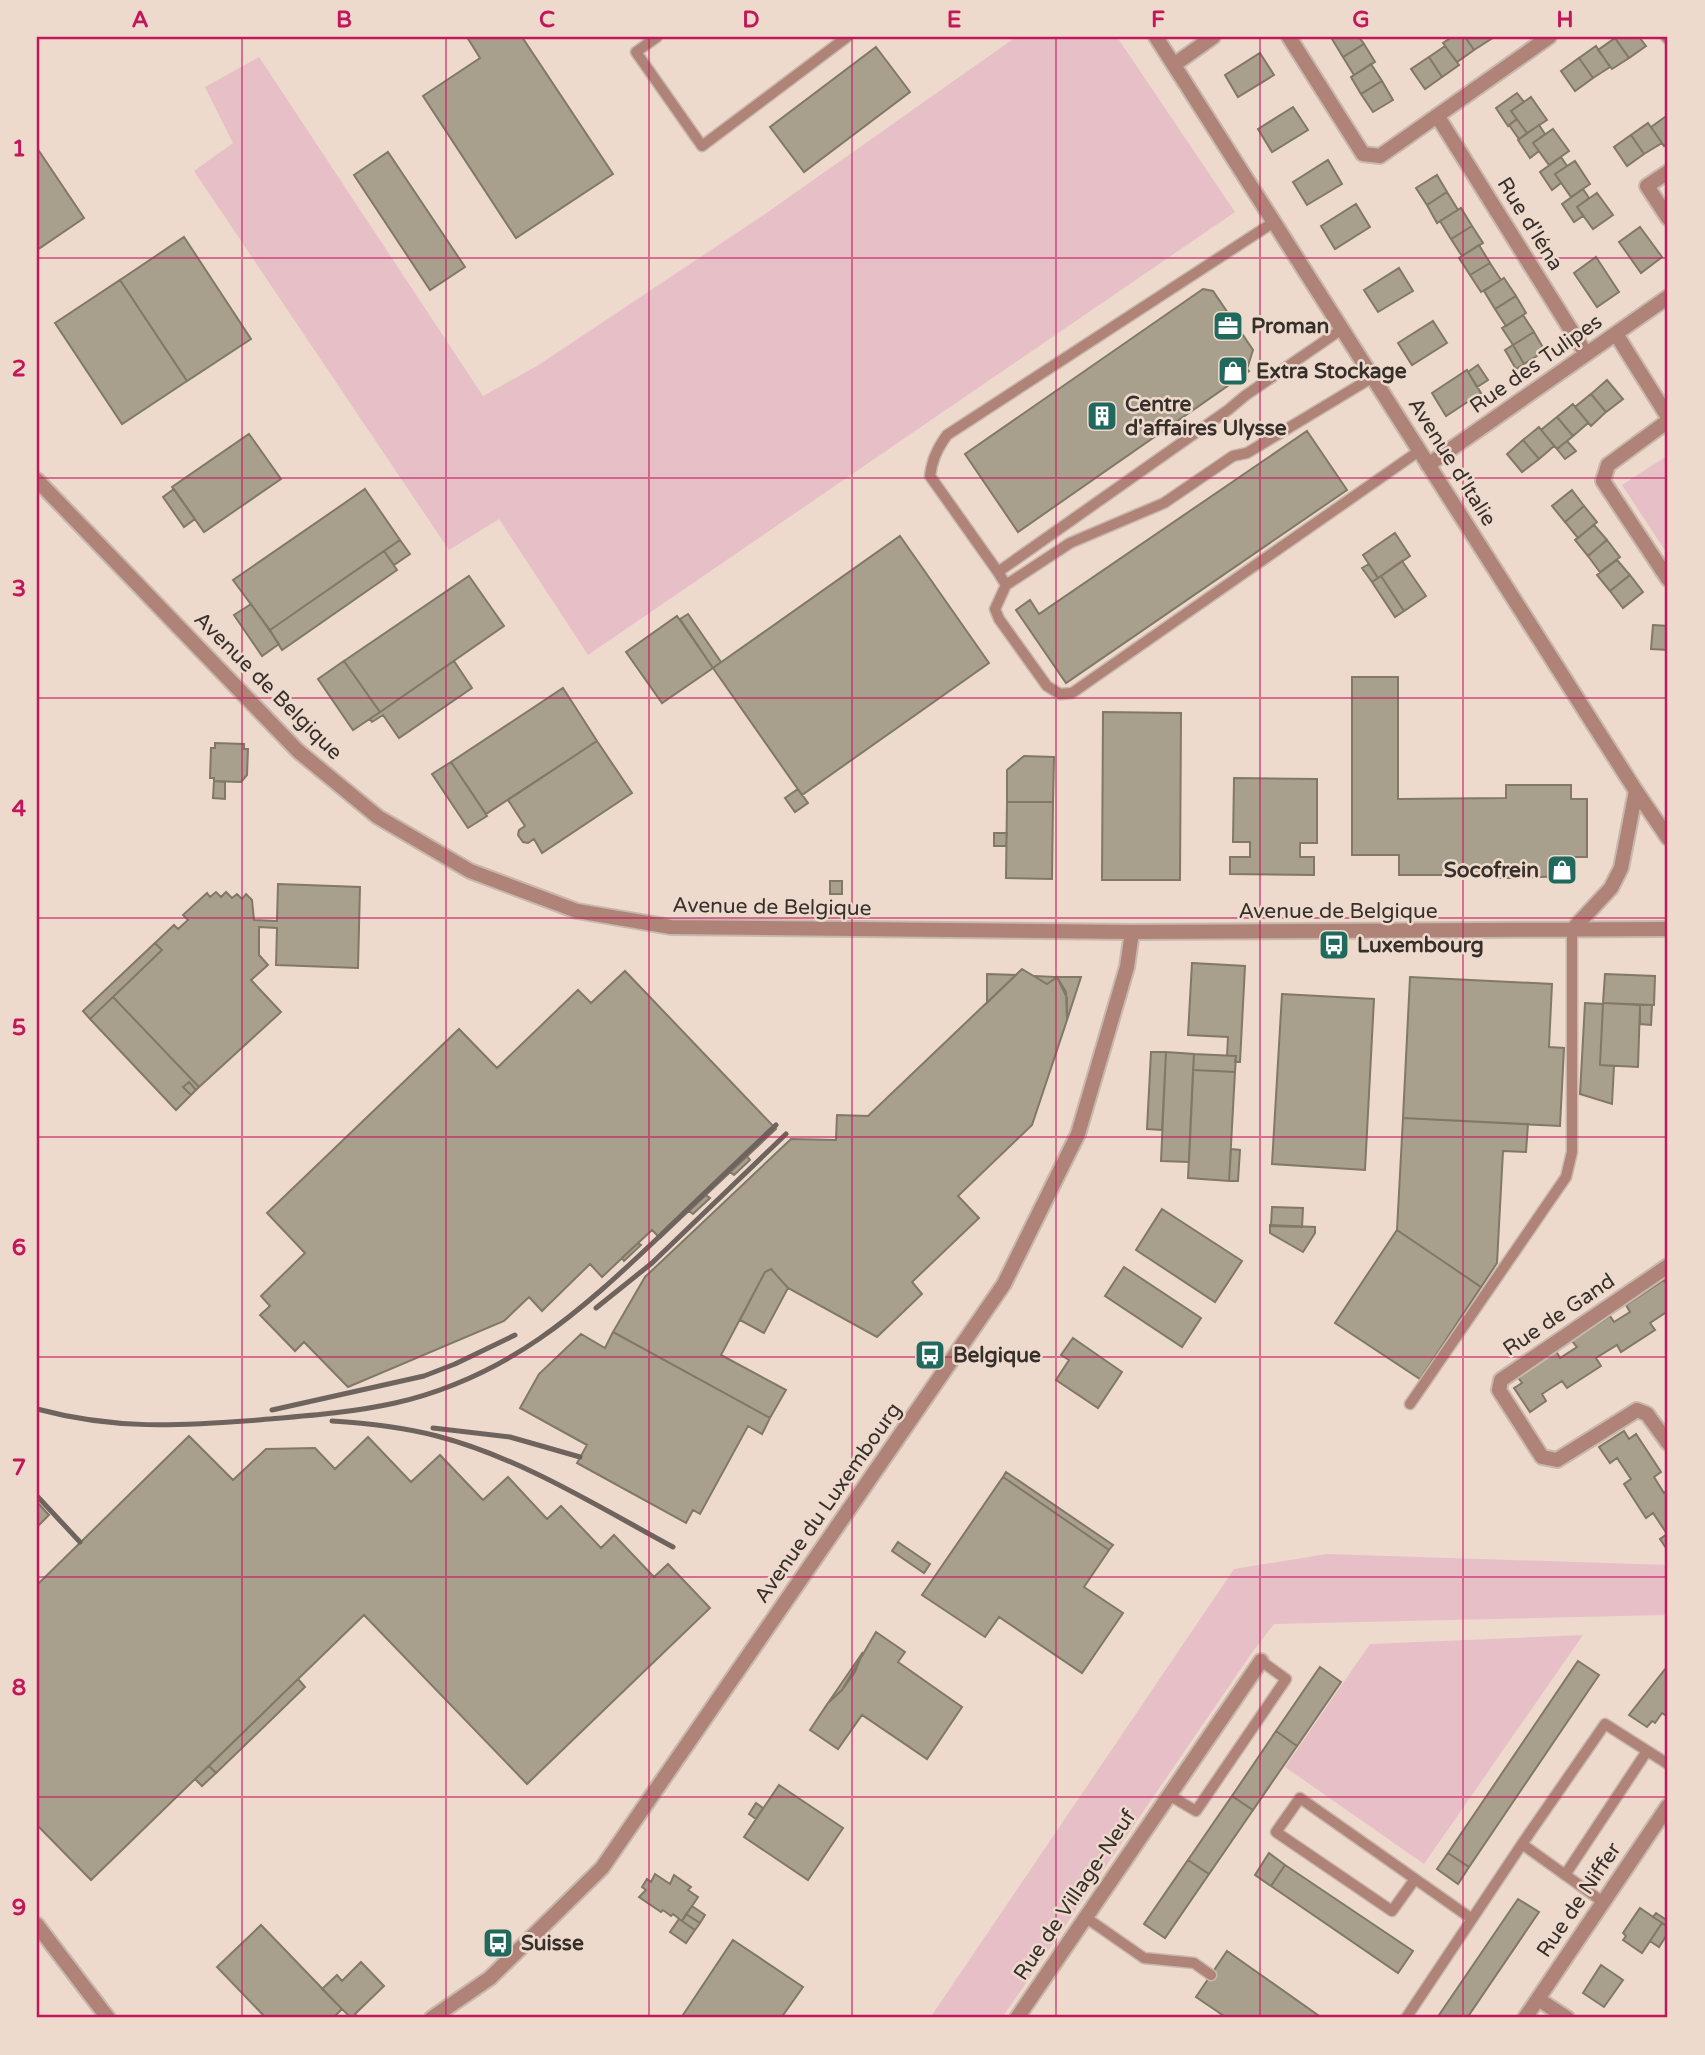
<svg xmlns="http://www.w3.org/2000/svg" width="1705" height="2055" viewBox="0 0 1705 2055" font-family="'Varela Round',sans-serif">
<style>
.green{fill:#e6c0c6}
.building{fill:#a89f8d;stroke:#817867;stroke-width:2}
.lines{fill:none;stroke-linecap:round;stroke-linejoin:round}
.lane-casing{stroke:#c8b8ac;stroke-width:13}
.street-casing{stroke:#c8b8ac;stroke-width:18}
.lane{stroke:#b08378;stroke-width:10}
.street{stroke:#b08378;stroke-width:14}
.rail{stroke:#6f645d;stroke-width:5}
.grid{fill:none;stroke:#c2185b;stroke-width:2;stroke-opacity:0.55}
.labels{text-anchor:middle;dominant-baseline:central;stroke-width:5;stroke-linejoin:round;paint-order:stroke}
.street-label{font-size:21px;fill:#362f2a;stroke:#eddacd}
.poi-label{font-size:21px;font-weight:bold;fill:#362f2a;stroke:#eddacd;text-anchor:start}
.neatline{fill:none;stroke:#c2185b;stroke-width:2.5}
.grid-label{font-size:23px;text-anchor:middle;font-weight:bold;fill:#c2185b}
</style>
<rect width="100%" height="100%" fill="#eddacd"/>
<!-- green -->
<path class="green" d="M1016,37H1117L1235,212L588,655L499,519L449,550L194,171L233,143L205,87L259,57L483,396L537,366L765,214Z
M1668,455V555L1622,485Z
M1327,1554L1668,1565V1615L1274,1624L1251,1654L1002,2018H930L1234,1569Z
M1583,1635L1424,1864L1285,1767L1370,1644Z"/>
<!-- building -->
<path class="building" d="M467,37H522L613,174L516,238L423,96L480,58Z
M1336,37H1359L1364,44L1343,57L1332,39Z
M1452,37H1465L1474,50L1457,62L1443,43Z
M1465,37H1489L1491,39L1474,50Z
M1618,37H1639L1646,46L1629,58L1615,38Z
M1615,38L1629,58L1612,69L1598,50Z
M1364,44L1375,62L1354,75L1343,57Z
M1445,46L1459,65L1442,77L1429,57Z
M1596,46L1610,67L1593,78L1579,58Z
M876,47L910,92L804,172L770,127Z
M1260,53L1274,75L1238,97L1225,75Z
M1429,57L1442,77L1425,89L1411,69Z
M1579,58L1593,78L1575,91L1561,71Z
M1371,64L1382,81L1361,94L1351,77Z
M1382,81L1393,100L1373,112L1361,94Z
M1517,93L1524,102L1511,111L1517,119L1508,126L1496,108Z
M1531,97L1547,120L1527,133L1511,111Z
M1293,107L1308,130L1272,152L1258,129Z
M1668,115V143L1664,146L1651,127Z
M1517,119L1527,133L1519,139L1509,125Z
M1648,123L1662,143L1644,154L1631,135Z
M1539,125L1545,134L1533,143L1539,151L1530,158L1518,140Z
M1553,129L1569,151L1549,165L1533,143Z
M1631,135L1644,154L1627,166L1614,147Z
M37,148L84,218L37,250Z
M388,152L465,267L430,290L354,175Z
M1561,157L1567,166L1555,174L1561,183L1552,190L1540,172Z
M1328,160L1342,184L1307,205L1293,182Z
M1575,161L1590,184L1571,197L1555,174Z
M1437,175L1447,192L1427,205L1416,188Z
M1583,189L1589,198L1577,207L1583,216L1574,222L1562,204Z
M1447,192L1458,210L1437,223L1427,205Z
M1597,193L1613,215L1593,229L1577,207Z
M1356,204L1370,227L1335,249L1321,226Z
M1461,208L1472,226L1451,239L1440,221Z
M1472,226L1483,243L1462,256L1451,239Z
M1640,227L1662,257L1641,273L1619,242Z
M184,237L251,339L187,381L120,280Z
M1479,245L1490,263L1470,275L1459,258Z
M1596,257L1619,292L1597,307L1574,273Z
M1490,263L1501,280L1481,292L1470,275Z
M1399,268L1413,291L1378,312L1364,290Z
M1504,278L1516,296L1495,309L1484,291Z
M120,280L187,381L122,424L55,323Z
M1203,289L1213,291L1253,350L1247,369L1249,371L1018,532L965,454Z
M1516,296L1526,313L1506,326L1495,309Z
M1523,315L1534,332L1513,345L1502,328Z
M1433,321L1447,343L1412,365L1398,343Z
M1534,332L1545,351L1524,364L1513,345Z
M1513,345L1524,364L1516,369L1505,350Z
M1478,365L1488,380L1477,387L1468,372Z
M1467,370L1481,393L1446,416L1432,393Z
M1607,380L1623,399L1606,412L1591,394Z
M1591,394L1606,412L1591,426L1575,407Z
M1573,404L1588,423L1573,436L1557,417Z
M1557,417L1573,436L1557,449L1541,430Z
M1539,427L1554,446L1539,459L1523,440Z
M1307,431L1347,490L1066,683L1016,610L1030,600L1039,614Z
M249,434L281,479L204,532L172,487Z
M1523,440L1539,459L1522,472L1507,454Z
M1567,441L1576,451L1565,459L1557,449Z
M174,489L195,519L184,527L163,497Z
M365,489L400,540L270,630L233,580Z
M1572,490L1584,506L1565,522L1552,506Z
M1584,506L1597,522L1578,538L1565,522Z
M1594,525L1607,540L1588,556L1575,540Z
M1395,533L1410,556L1378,578L1363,555Z
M900,536L989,663L802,795L713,668Z
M400,540L410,554L394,565L384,551Z
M1607,540L1620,557L1600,572L1588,556Z
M384,551L397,570L282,650L270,630Z
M1617,560L1630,575L1610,591L1597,575Z
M1402,561L1426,596L1404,611L1381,576Z
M1369,564L1378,578L1372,582L1362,568Z
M1630,575L1643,592L1623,608L1610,591Z
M469,576L504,626L380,712L344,661Z
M1381,576L1404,611L1395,617L1372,582Z
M251,604L279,644L262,656L234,615Z
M688,614L721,662L713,668L680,619Z
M677,616L713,668L662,703L626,652Z
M1653,625L1668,626V650L1651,649Z
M344,661L380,712L353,730L318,679Z
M454,661L472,688L399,738L383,715L372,722L370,719Z
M1352,677H1398V799L1506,798V785H1571V799H1587V857H1571L1570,876L1512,878H1496V875H1399V855H1352Z
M563,688L597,741L486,814L451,762Z
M1103,712L1181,713L1180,880H1102Z
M597,741L632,793L542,853L534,839L528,843L523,842L518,835L519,830L525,826L508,800Z
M215,743L244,744V749H248L247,775L241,782L214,781V778H210L211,748H215Z
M1024,756L1054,757L1053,802H1007V770Z
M451,762L487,816L468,828L432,774Z
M1234,778L1317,779V843H1300V857H1314V875L1230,874V857H1250V842H1233Z
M214,781L225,782V799L213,798Z
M798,789L808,803L795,812L785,798Z
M1007,802H1053L1052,879L1006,878Z
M994,833H1007L1006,846H994Z
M830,881H842V894H830Z
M278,884L360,887L358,968L276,965L277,928L259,927V955L268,965L251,980L281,1012L199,1087L113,997L162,950L155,943L174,925L178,929L188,920L183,915L207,893L210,897L216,892L221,897L226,892L232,898L237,894L242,899L246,894L252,900L254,920L277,921Z
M155,943L162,950L90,1019L83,1011Z
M1192,963L1245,966L1240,1062H1235L1236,1056H1227L1228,1037L1188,1035Z
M1022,969L1047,984L1057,977L1067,998V1020L1032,1125L958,1196L979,1218L912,1282L922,1294L877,1337L788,1288L771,1269L765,1272L721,1355L786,1390L770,1418L613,1332L645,1277L791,1139L836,1140L837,1115L868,1116Z
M625,971L776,1129L660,1238L652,1230L602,1277L590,1264L542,1311L529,1297L504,1321L348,1387L304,1342L295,1351L260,1315L270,1306L261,1296L305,1253L267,1213L459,1029L497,1068L578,990L591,1003Z
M987,974L1016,975L987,1003Z
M1605,974L1655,976L1654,1005L1603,1003Z
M1034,976L1057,977L1047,984Z
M1057,977H1081L1067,1020L1066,992Z
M1410,977L1552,984L1549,1047L1564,1048L1560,1126L1403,1118Z
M1282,994L1374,999L1365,1170L1272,1164Z
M113,997L199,1087L196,1090L189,1082L183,1087L191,1095L176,1110L90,1019Z
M1585,1003L1603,1004L1600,1065L1614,1066L1612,1104L1580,1094Z
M1603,1003L1640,1005L1638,1067L1600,1065Z
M1640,1005H1652L1651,1025L1640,1024Z
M1151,1052H1166L1162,1130L1147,1129Z
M1166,1052L1194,1054L1189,1162L1161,1161Z
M1194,1054L1236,1056L1235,1072L1193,1070Z
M1193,1070L1235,1072L1229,1181L1188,1178Z
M189,1082L196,1090L191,1095L183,1087Z
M1403,1118L1528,1124L1526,1152L1503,1151L1497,1263L1481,1287L1397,1230Z
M1231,1149L1240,1150L1238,1181H1229Z
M747,1156L750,1160L734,1175L730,1172Z
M706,1195L710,1198L693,1214L689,1211Z
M1272,1207L1303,1208L1302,1227L1271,1226Z
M1162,1209L1242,1261L1215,1302L1136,1250Z
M1270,1225L1315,1227V1233L1303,1252L1270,1233Z
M1397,1230L1481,1287L1420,1379L1335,1323Z
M638,1243L641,1245L624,1261L622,1258Z
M1124,1267L1201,1318L1182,1347L1105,1296Z
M771,1269L788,1288L764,1333L740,1320L765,1272Z
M1664,1280L1668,1286V1311L1650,1323L1655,1330L1621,1352L1617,1345L1596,1358L1601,1366L1567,1388L1562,1381L1542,1394L1546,1401L1530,1412L1514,1388L1522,1383L1517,1376L1556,1351L1560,1358L1577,1347L1572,1341L1610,1316L1614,1322L1630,1312L1626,1305Z
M613,1332L770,1418L762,1434L748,1426L700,1514L693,1510L686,1523L577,1463L587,1445L520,1408L539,1374L581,1334L605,1348Z
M1073,1338L1122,1372L1098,1408L1056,1380L1069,1360L1061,1355Z
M1624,1431L1629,1439L1636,1434L1661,1472L1654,1477L1664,1493L1668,1490V1551L1660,1539L1667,1534L1653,1513L1646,1518L1624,1484L1631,1479L1617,1458L1610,1463L1599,1447Z
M189,1436L233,1480L266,1449L315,1448L335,1469L368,1437L411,1482L440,1455L483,1500L508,1477L547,1519L561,1506L601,1548L614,1535L654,1577L668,1564L710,1608L527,1784L364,1615L91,1880L37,1825V1585Z
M1006,1472L1113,1545L1109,1550L1003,1477Z
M1003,1477L1109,1550L1084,1587L1123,1613L1082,1673L999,1617L985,1637L922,1595Z
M37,1502L49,1515L37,1527Z
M898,1542L930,1564L924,1573L892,1551Z
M876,1632L905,1652L898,1662L962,1707L927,1759L862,1715L838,1749L810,1730L828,1703L842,1690Z
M863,1652L855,1672L842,1690L828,1703Z
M1578,1661L1599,1675L1469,1867L1448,1853Z
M1320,1667L1341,1682L1297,1746L1276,1731Z
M1666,1668L1668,1670V1717L1662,1713L1655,1723L1652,1721L1647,1727L1629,1715Z
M298,1679L305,1687L216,1773L209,1766Z
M1276,1731L1297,1746L1253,1810L1232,1796Z
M209,1766L216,1773L202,1786L195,1779Z
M779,1785L843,1828L808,1880L744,1837Z
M1232,1796L1253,1810L1209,1874L1188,1860Z
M756,1803L763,1808L756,1819L749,1814Z
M1269,1853L1285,1865L1271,1886L1255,1875Z
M1448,1853L1469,1867L1458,1884L1437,1869Z
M1188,1860L1209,1874L1165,1938L1144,1924Z
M1285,1865L1413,1951L1398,1973L1271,1886Z
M655,1874L670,1884L674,1875L691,1887L688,1890L698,1897L682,1921L673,1914L671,1916L663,1910L661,1912L639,1897L646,1890L642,1887L647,1879L651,1882Z
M1518,1899L1539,1912L1467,2018H1437Z
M692,1906L705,1915L700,1923L686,1914Z
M1640,1908L1662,1923L1642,1953L1623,1940L1626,1936L1623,1933Z
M1656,1913L1668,1921L1667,1926L1653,1917Z
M686,1914L700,1923L695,1930L682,1921Z
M679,1919L695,1930L686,1943L670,1932Z
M1662,1923L1668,1927V1933L1659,1947L1650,1941Z
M261,1925L342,2009L333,2018H266L217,1967Z
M733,1940L803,1987L781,2018H681Z
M1227,1951L1322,2018H1227L1196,1997Z
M361,1962L384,1986L355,2014L357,2017L351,2018L322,1989L337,1975L342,1981Z
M1601,1965L1623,1980L1604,2007L1583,1993Z"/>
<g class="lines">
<!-- lane casing -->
<g class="lane-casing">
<path id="lane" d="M657,37L636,52L702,146L847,37
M1666,37L1668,39
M1274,222L947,435C937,449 932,460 930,476L998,572L1228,410L1246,395L1342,329
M998,572L1006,585L995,609L999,619L1047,686L1060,694L1072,693L1419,451
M1006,585L1070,543L1164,503L1233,456L1247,453L1373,377
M1410,1404L1566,1177L1572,1152V930
M1169,1795L1196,1811L1286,1679L1261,1661
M1565,1875L1647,1751
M1415,1879L1392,1911L1276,1832L1300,1798L1472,1919
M1603,1902L1522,1844L1605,1724L1668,1764
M1085,1917L1144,1958L1194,1963L1211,1975
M1406,2018L1522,1844"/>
</g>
<!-- street casing -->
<g class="street-casing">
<path id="street" d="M1156,37L1636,791L1668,838
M1289,37L1363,154L1380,156L1549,37
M1175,64L1213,37
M1438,117L1586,354
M1668,172L1647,186L1668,218
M1616,334L1668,417
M1668,421L1608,465L1603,481L1668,579
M1428,465L1668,297
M37,480L298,751L378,817L470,871L577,911L671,927L1132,932L1668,929
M1572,930L1611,888L1621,868L1636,791
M1668,1266L1501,1380L1499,1390L1542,1457L1557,1460L1637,1410L1647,1414L1668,1443
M37,1925L108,2018
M1538,1999L1567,2018
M432,2018L490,1978L602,1868L1004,1284L1078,1134L1127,967L1132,932
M1017,2018L1261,1661
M1525,2018L1668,1806"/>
</g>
<!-- lane -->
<use href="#lane" class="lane"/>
<!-- street -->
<use href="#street" class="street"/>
<!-- rail -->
<path class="rail" d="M596,1308L652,1263L786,1134
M37,1409C115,1430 178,1426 258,1420C304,1416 350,1413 395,1403C508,1377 579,1313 661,1235C699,1198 737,1162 776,1125
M272,1410L424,1376L455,1364L515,1335
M332,1421C367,1423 402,1427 437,1436C521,1458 597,1506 673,1547
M433,1428L510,1437L580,1457
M37,1496L80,1542"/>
</g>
<!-- grid -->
<path class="grid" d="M242,37V2018M446,37V2018M649,37V2018M852,37V2018M1056,37V2018M1260,37V2018M1463,37V2018M37,258H1668M37,478H1668M37,698H1668M37,918H1668M37,1137H1668M37,1357H1668M37,1577H1668M37,1797H1668"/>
<!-- icons -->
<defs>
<g id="office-square" transform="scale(1.575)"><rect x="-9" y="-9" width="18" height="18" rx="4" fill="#22695d" stroke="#eddacd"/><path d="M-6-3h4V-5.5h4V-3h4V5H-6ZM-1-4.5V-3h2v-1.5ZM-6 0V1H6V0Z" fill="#fff"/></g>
<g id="shop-square" transform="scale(1.575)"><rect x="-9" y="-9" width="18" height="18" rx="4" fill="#22695d" stroke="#eddacd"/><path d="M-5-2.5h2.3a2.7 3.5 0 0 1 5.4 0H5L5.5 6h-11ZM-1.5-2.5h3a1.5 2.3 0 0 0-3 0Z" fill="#fff"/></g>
<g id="building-square" transform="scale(1.575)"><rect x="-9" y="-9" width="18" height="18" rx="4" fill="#22695d" stroke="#eddacd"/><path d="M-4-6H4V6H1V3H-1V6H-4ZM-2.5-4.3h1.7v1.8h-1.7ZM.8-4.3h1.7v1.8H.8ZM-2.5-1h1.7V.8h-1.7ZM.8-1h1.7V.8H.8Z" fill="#fff"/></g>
<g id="bus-square" transform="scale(1.575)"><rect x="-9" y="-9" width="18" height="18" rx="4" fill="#22695d" stroke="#eddacd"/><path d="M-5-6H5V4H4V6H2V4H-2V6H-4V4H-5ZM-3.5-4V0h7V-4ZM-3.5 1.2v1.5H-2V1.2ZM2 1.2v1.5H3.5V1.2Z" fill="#fff"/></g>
</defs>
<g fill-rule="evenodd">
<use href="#office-square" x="1228" y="326"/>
<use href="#shop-square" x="1233" y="371"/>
<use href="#building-square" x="1102" y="416"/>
<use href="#shop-square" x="1562" y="870"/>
<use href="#bus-square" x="1334" y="945"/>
<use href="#bus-square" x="930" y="1355"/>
<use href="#bus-square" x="498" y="1943"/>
</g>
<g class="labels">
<!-- street labels -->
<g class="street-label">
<text transform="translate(1530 224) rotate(58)">Rue d'Iéna</text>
<text transform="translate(1536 364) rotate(-35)">Rue des Tulipes</text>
<text transform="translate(1452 462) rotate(58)">Avenue d'Italie</text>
<text transform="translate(268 686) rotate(45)">Avenue de Belgique</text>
<text transform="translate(772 907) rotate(1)">Avenue de Belgique</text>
<text x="1338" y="911">Avenue de Belgique</text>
<text transform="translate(1559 1315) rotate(-34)">Rue de Gand</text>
<text transform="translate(828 1503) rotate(-55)">Avenue du Luxembourg</text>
<text transform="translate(1075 1895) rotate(-56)">Rue de Village-Neuf</text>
<text transform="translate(1579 1900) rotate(-56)">Rue de Niffer</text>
</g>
<!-- poi labels -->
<g class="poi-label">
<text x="1251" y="326">Proman</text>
<text x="1256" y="371">Extra Stockage</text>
<text x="1125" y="404">Centre<tspan x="1125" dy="24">d'affaires Ulysse</tspan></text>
<text x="1539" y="870" text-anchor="end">Socofrein</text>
<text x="1357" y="945">Luxembourg</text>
<text x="953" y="1355">Belgique</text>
<text x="521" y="1943">Suisse</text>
</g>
</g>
<!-- border -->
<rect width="1705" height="2055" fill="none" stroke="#eddacd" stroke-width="77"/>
<rect x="38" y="38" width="1628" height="1978" class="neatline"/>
<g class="grid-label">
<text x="140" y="27">A</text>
<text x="344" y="27">B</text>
<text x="547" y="27">C</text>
<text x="751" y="27">D</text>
<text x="954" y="27">E</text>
<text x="1158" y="27">F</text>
<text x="1361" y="27">G</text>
<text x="1565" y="27">H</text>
<text x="19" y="156">1</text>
<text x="19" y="376">2</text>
<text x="19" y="596">3</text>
<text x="19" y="816">4</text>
<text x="19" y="1035">5</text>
<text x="19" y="1255">6</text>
<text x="19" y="1475">7</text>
<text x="19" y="1695">8</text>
<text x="19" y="1915">9</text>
</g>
</svg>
